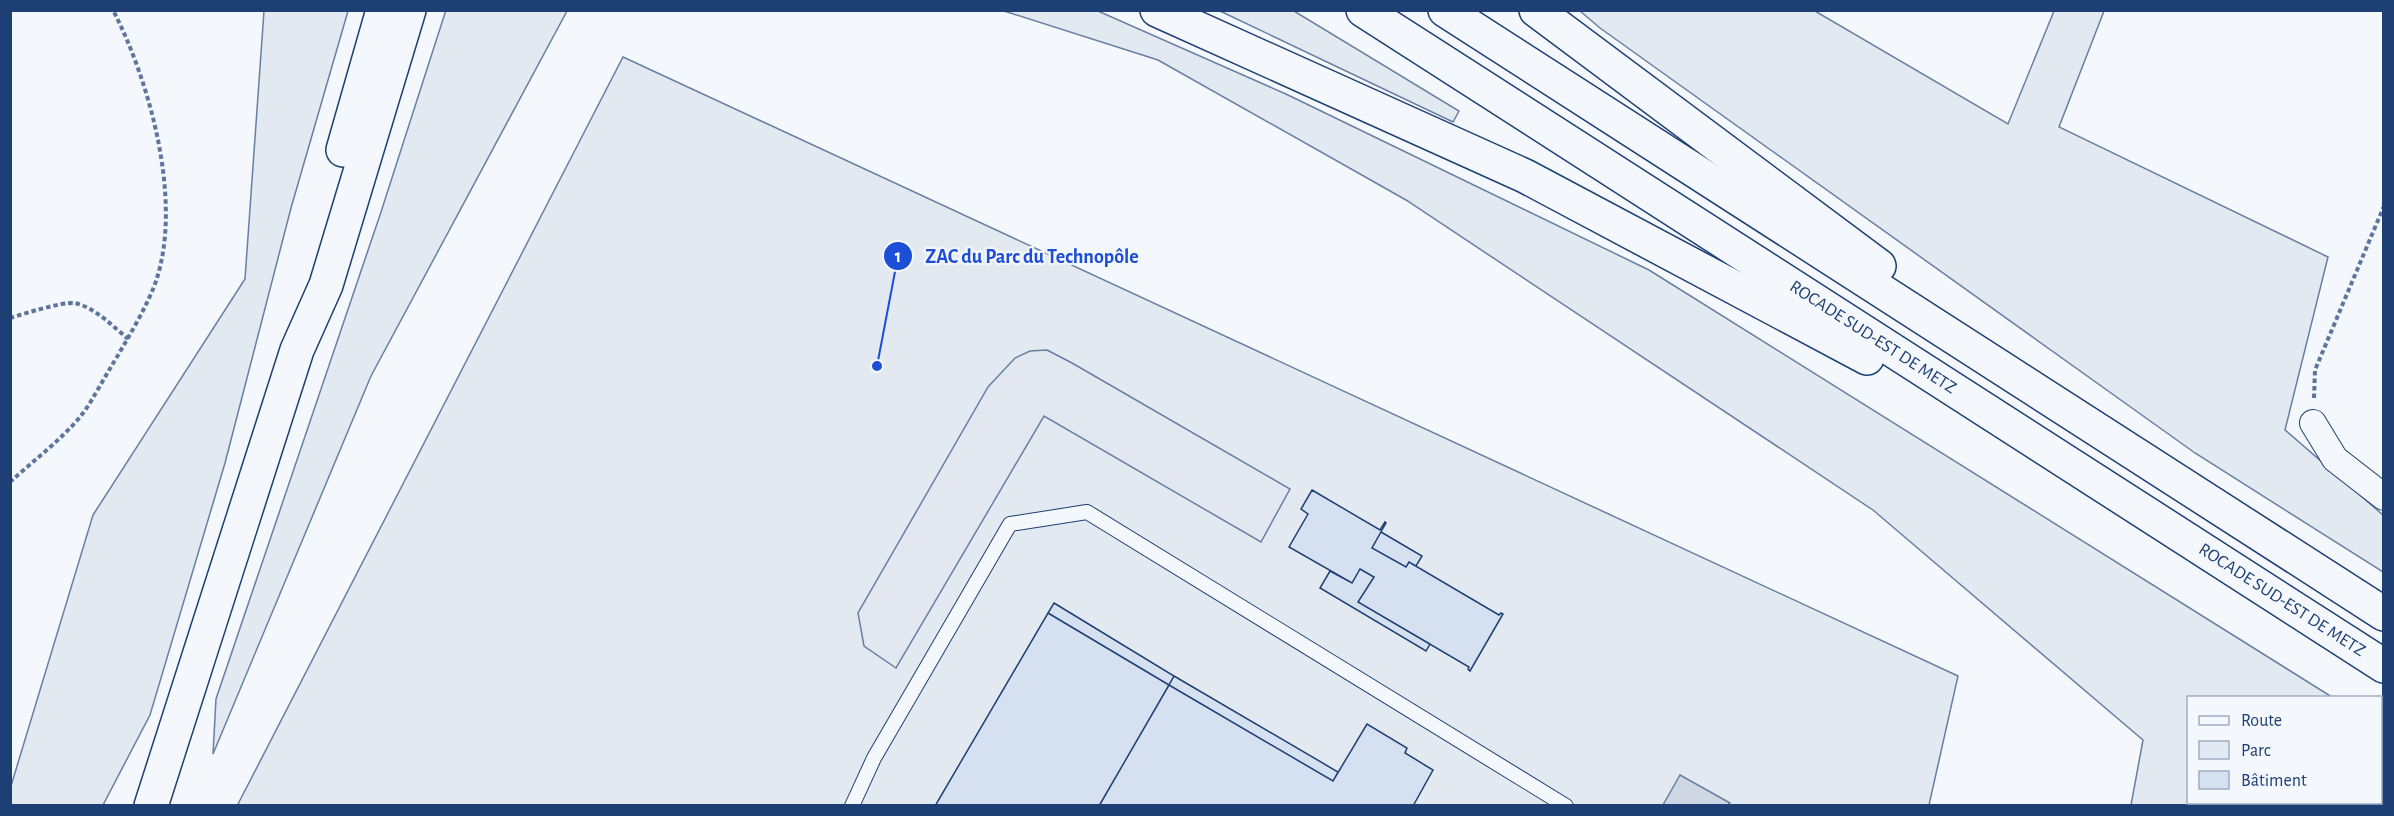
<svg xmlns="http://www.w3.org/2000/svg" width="2394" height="816" viewBox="0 0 2394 816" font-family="'Alegreya Sans',sans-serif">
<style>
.green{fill:#e3e9f0;stroke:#687fa3;stroke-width:1.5}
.parking{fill:#e3e8f0;stroke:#687fa3;stroke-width:1.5}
.water{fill:#cfd7e4;stroke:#687fa3;stroke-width:1.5}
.building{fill:#d5e0f0;stroke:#1d3f73;stroke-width:1.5}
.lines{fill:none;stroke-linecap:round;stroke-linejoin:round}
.service-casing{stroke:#1d3f73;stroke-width:16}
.minor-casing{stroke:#1d3f73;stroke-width:28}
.primary-casing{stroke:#1d3f73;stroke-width:36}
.trunk-casing{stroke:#1d3f73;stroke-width:36}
.path{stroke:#5e769c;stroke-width:4;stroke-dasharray:4.5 3;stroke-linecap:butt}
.service{stroke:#f4f7fb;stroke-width:14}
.minor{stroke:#f4f7fb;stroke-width:26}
.primary{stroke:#f4f7fb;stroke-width:33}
.trunk{stroke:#f4f7fb;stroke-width:33}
.labels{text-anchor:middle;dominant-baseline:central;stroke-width:4.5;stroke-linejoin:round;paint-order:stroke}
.street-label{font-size:18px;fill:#1d3f73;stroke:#f4f7fb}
.leader{fill:none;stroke:#1d4ed8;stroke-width:2}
.callout-dot{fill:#1d4ed8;stroke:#f4f7fb;stroke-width:2}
.mark-label{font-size:18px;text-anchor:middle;font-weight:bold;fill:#fff}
.callout-label{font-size:20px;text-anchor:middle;font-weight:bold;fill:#1d4ed8;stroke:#f4f7fb;stroke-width:4.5;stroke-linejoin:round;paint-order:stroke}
</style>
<rect width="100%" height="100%" fill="#f4f7fb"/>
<!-- green -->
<path class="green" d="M446,10L567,11L371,376L213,754L216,699L381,212Z
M264,11H348L291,208L225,463L150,715L103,805H11V786L93,515L245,279Z
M1004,11H1098L1288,95L1649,270L2332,697L2188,698V802L2211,803L2210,805H2131L2143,740L1873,510L1406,200L1158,60Z
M1220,11H1294L1459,111L1453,122Z
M1580,11H1815L2008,124L2054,11H2104L2059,127L2328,257L2285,430L2383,515V572L2195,453L1600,28Z
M623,57L1958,676L1929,805L237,806Z
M2381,728L2384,730L2383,805H2344L2338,803L2380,802Z"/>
<!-- parking -->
<path class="parking" d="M1047,350L1072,363L1290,489L1261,542L1044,416L896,668L864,646L858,613L988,387L1015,358L1030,351Z"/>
<!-- water -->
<path class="water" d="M1680,775L1730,803L1728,805H1663Z"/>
<!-- building -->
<path class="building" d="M1312,490L1380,530L1385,522L1386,523L1372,548L1406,567L1409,562L1499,615L1501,613L1503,614L1470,671L1468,669L1469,667L1358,602L1374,577L1360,569L1352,583L1289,547L1308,514L1301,509Z
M1381,532L1422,556L1416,566L1409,562L1406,567L1372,548Z
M1360,569L1374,577L1358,602L1430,644L1426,651L1320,588L1330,571L1352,583Z
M1054,603L1174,676L1169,685L1048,613Z
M1048,613L1169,685L1099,806H935Z
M1174,676L1338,772L1333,781L1169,685Z
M1169,685L1333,781L1367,724L1407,748L1405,753L1433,770L1413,806H1099Z"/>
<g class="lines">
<!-- service casing -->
<g class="service-casing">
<path id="service" d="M852,806L874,758L1010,524L1087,512L1566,806"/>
</g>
<!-- minor casing -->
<g class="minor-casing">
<path id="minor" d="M2313,423L2335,459L2384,497"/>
</g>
<!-- primary casing -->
<g class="primary-casing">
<path id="primary" d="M343,150L383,10
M151,806L297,350L326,285L409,10"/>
</g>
<!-- trunk casing -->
<g class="trunk-casing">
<g id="trunk">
<path d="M1157,10L1525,176L1867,358"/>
<path id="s1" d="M1363,10L2384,666"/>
<path d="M1445,10L2384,614"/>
<path d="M1536,10L1879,266"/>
</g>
</g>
<!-- path -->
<path class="path" d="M10,318C23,314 61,302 74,303C93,306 114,327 128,339
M2314,398L2315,370L2384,206
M10,482C32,462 62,439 80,417C92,402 101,383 111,367C125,343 149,304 157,278C182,199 150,82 113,10"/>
<!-- service -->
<use href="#service" class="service"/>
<!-- minor -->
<use href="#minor" class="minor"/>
<!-- primary -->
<use href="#primary" class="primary"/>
<!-- trunk -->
<use href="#trunk" class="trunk"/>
</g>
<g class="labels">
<!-- street labels -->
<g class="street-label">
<text stroke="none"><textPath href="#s1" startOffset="606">ROCADE SUD-EST DE METZ</textPath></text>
<text stroke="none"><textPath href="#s1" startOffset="1092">ROCADE SUD-EST DE METZ</textPath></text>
</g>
</g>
<!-- callouts -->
<path class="leader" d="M877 366L898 256"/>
<g class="callout-dot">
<circle cx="877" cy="366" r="6"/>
<circle cx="898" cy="256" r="15"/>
</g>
<g class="mark-label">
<text x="898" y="262">1</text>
</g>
<g class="callout-label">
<text x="1032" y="263">ZAC du Parc du Technopôle</text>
</g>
<!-- border -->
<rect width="2394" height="816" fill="none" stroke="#1d3f73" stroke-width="24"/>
<!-- legend -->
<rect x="2187" y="696" width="195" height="108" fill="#f4f7fb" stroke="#9eadc5" stroke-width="1.5"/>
<rect x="2199" y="716" width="30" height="9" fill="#f4f7fb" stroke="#9eadc5" stroke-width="1.5"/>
<text x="2241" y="726" font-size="18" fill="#1d3f73">Route</text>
<rect x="2199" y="741" width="30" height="18" fill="#e3e9f0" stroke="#9eadc5" stroke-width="1.5"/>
<text x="2241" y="756" font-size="18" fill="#1d3f73">Parc</text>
<rect x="2199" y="771" width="30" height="18" fill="#d5e0f0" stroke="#9eadc5" stroke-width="1.5"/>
<text x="2241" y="786" font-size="18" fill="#1d3f73">Bâtiment</text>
</svg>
